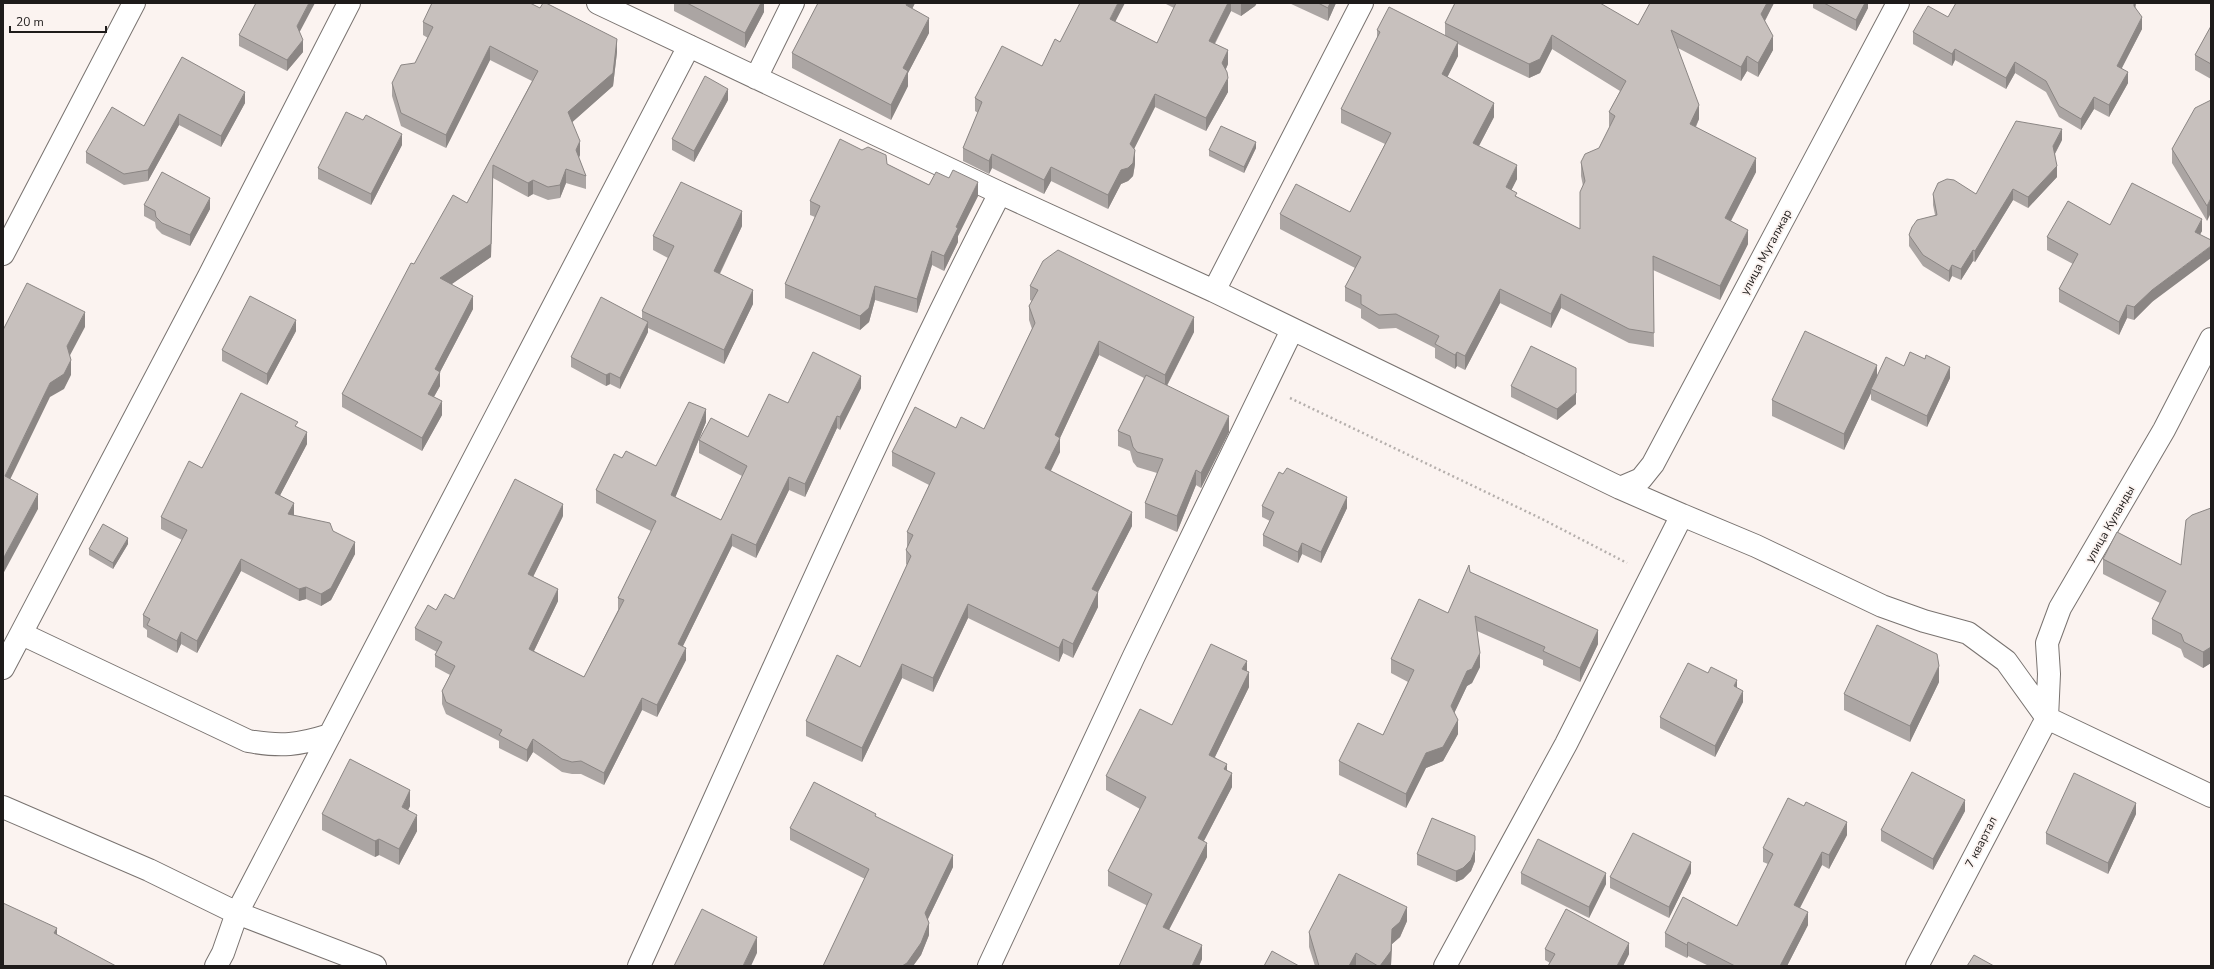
<svg xmlns="http://www.w3.org/2000/svg" width="2214" height="969" viewBox="0 0 2214 969" font-family="'Nunito Sans',sans-serif">
<style>
.lines{fill:none;stroke-linecap:round;stroke-linejoin:round}
.street-casing{stroke:#797370;stroke-width:24}
.path{stroke:#b5afac;stroke-width:2.5;stroke-dasharray:2 3;stroke-linecap:butt}
.street{stroke:#fff;stroke-width:22}
.wall{fill:#aba5a3;fill-rule:evenodd}
.shaded-wall{fill:#8b8684}
.building{fill:#c7c0bd;stroke:#8b8684}
.labels{text-anchor:middle;dominant-baseline:central;stroke-width:3.5;stroke-linejoin:round;paint-order:stroke}
.street-label{font-size:12px;fill:#1e1b1a;stroke:#fbf3f0}
</style>
<rect width="100%" height="100%" fill="#fbf3f0"/>
<g class="lines">
<!-- street casing -->
<g class="street-casing">
<path id="street" d="M598,3L1000,193L1214,291L1620,488L1682,515L1566,744L1445,966
M756,78L793,3
M3,254L134,3
M1214,291L1362,3
M1620,488L1641,479L1653,464L1898,3
M1682,515L1756,546L1882,606L1924,621L1968,633L2006,661L2047,718L2211,796
M22,634L248,741C282,747 298,745 330,735
M3,668L209,276L349,3
M3,807L149,870L237,913L375,966
M216,966L223,953L237,913L689,46
M639,966C757,707 870,445 1000,193
M989,966L1134,656L1292,330
M1917,966L2047,718L2049,674L2047,643L2060,608L2164,430L2211,339"/>
</g>
<!-- path -->
<path class="path" d="M1290,398L1542,519L1627,563"/>
<!-- street -->
<use href="#street" class="street"/>
</g>
<!-- wall -->
<path class="wall" d="M674,3H764V12L745,48L674,11Z
M818,3H915L912,9L929,33L908,73V86L891,120L792,68V53Z
M1164,3H1257L1255,6L1241,16L1231,11L1215,44L1228,64L1226,69L1228,92L1206,131L1155,107L1134,149L1135,164L1133,176L1128,181L1121,184L1108,209L1051,181L1044,194L992,168L989,174L963,161V148L978,113L975,111V98L1042,66L1060,42L1116,22L1157,43L1174,8Z
M1289,3H1336L1328,21Z
M1650,3H1774L1765,21L1773,50L1758,77L1747,71L1741,81L1678,48L1699,119L1696,127L1756,172L1731,221L1748,244L1720,300L1653,270L1654,347L1629,343L1561,308L1551,328L1500,303L1465,370L1457,366L1455,369L1435,358V348L1396,328L1379,329L1361,318V309L1345,301V287L1355,268L1280,229V214L1350,212L1385,144L1341,123V109L1377,38V30L1445,35V23L1638,25ZM1458,44L1529,78L1540,73L1552,49L1620,91L1609,112V126L1610,127L1599,148L1581,162V176L1583,186L1580,229L1517,197L1511,190L1517,179L1479,146L1494,117L1447,77L1458,56Z
M1813,3H1868V8L1856,31L1813,8Z
M2135,9L2142,29L2122,68L2128,83L2109,117L2094,109L2081,130L2059,117L2046,92L2015,73L2006,89L1955,60L1952,66L1913,44V32L1948,17Z
M423,22L617,52L613,86L572,122L580,155L579,158L586,176V189L566,183L560,198L548,200L533,194L528,197L493,178L491,257L452,284L473,309L440,372V386L434,397L442,415L422,451L342,407V394L414,264L467,203L532,81L490,60L446,148L401,126L392,96V83L415,63L428,38L423,35Z
M2211,26V79L2195,70V55Z
M299,32L303,52L287,71L239,46V35Z
M182,57L245,103L221,147L179,125L148,181L124,185L86,163V152L144,126Z
M728,100L694,162L672,150V139Z
M2211,100L2207,221L2172,163V149Z
M2062,140L2055,154L2057,177L2028,208L2013,200L1975,262L1973,261L1961,280L1952,276L1949,282L1923,266L1909,246V235L1935,215L1933,205V194H1976Z
M402,145L371,205L318,179V168Z
M1256,148L1244,173L1209,156V150Z
M887,164L929,185L978,196L958,236V242L944,271L932,265L917,313L875,300L869,322L860,330L785,298V284L815,217L810,215V201Z
M144,205L210,209L190,246L162,234L156,228L155,222L144,216Z
M742,226L720,274L753,304L724,364L648,328V332L620,389L610,384L606,386L571,367V357L642,319V311L668,258L653,250V236Z
M2202,231L2152,302L2134,320L2127,318L2119,335L2059,302V289L2073,264L2047,250V237Z
M1030,286L1194,332L1167,386L1229,432L1201,488L1196,485L1177,532L1145,518V503L1157,473L1137,467L1133,462L1130,451L1118,446V431L1144,378L1099,355L1060,438V452L1050,471L1132,526L1098,592V607L1073,658L1063,653L1059,662L968,618L933,692L902,678L862,762L806,736V721L860,667L907,565L906,564V550L908,547L907,546V532L929,485L892,466V452L956,428L984,429L1032,329L1029,320V306L1032,301L1030,300Z
M296,331L267,385L222,361V350Z
M1904,366L1950,378L1927,427L1871,400V393L1844,450L1772,416V400L1877,377Z
M1511,386L1576,404L1557,420L1511,397Z
M861,388L840,430L837,428L805,497L789,490L756,558L732,546L683,646L686,660L657,717L642,710L604,785L581,774H572L562,772L533,752L527,762L499,748V741L446,714L442,704V691L450,675L435,667V655L437,652L415,640V628L436,610L454,599L563,516L533,577L558,601L534,651L584,677L618,610V598L651,531L596,503V490L622,458L656,466L706,422L675,497L721,520L742,476L699,453V440L748,437L788,403Z
M298,428L307,444L280,495L294,516L333,531L355,554L331,600L321,606L306,599L299,601L241,571L197,653L181,644L177,653L147,637V630L143,627V615L182,540L161,529V517L202,468Z
M1262,506L1347,508L1321,563L1302,554L1298,563L1263,546V535L1270,521L1262,517Z
M2211,508V663L2203,668L2184,657L2181,649L2152,634V619L2160,603L2103,574V559L2181,565Z
M128,544L113,569L89,555V549Z
M1470,572L1598,644L1580,682L1543,665V660L1477,631L1480,667L1472,683L1467,686L1454,713L1458,734L1443,761L1426,768L1406,808L1339,775V761L1383,735L1408,682L1391,673V659L1448,613Z
M1247,671L1249,687L1215,757L1227,770L1232,787L1204,841L1207,857L1169,930L1202,959L1199,966L1146,905L1108,886V871L1140,809L1106,790V776L1172,725Z
M1939,682L1910,742L1844,710V694Z
M1737,688L1743,702L1715,757L1660,728V717Z
M410,806L408,810L417,831L399,865L379,855L375,857L322,830V814Z
M1965,811L1933,870L1881,841V830Z
M2136,814L2108,874L2046,844V833Z
M876,817L953,867L928,919L929,935L921,955L913,966H823L865,879L790,840V828Z
M1847,835L1829,869L1822,865L1800,908L1808,925L1787,966H1709L1688,956L1687,958L1665,947V933L1737,926L1768,864L1763,862V848Z
M1475,836V861L1471,871L1463,879L1456,882L1417,865V854Z
M1521,873L1606,884L1589,918L1521,884Z
M1691,873L1669,918L1610,888V877Z
M1407,921L1400,937L1392,944L1391,965L1390,966H1315L1309,947V932Z
M1545,949L1629,954L1623,966H1548L1550,963L1545,960Z"/>
<!-- shaded-wall -->
<path class="shaded-wall" d="M309,3H315L297,37V26Z
M761,3H764V12L745,48V33Z
M907,3H915L906,21V5Z
M1118,3H1125L1110,32V19Z
M1228,3H1231V11L1209,54V41Z
M1241,3H1257L1255,6L1241,16Z
M1330,3H1336L1328,21V8Z
M1767,3H1774L1761,28V14Z
M1865,3H1868V8L1856,31V20Z
M2134,3H2136L2134,18Z
M2142,17V29L2117,77V66Z
M929,18V33L908,73V86L891,120V105L903,68Z
M1552,35V49L1540,73L1529,78V64Z
M1773,36V50L1758,77V63Z
M617,39V52L613,86L568,126V112Z
M303,40V52L287,71V60Z
M1458,42V56L1442,88V74Z
M490,46V60L446,148V135Z
M1955,49V60L1952,66V54Z
M1228,50V64L1222,77V63Z
M1747,56V71L1741,81V67Z
M2015,62V73L2006,89V78Z
M2128,72V83L2109,117V105Z
M1228,78V92L1206,131V118Z
M728,89V100L694,162V151Z
M245,92V103L221,147V136Z
M1155,94V107L1130,157V144Z
M2094,97V109L2081,130V119Z
M1494,103V117L1473,157V143Z
M1699,105V119L1690,138V124Z
M179,114V125L148,181V170Z
M2062,129V140L2053,157V146Z
M402,134V145L371,205V194Z
M580,141V155L576,164V150Z
M1256,142V148L1244,173V167Z
M1135,150V164L1133,176L1128,181L1121,184L1108,209V195L1121,170Z
M992,154V168L989,174V161Z
M1756,158V172L1725,232V218Z
M493,165L491,257L440,292V278Z
M1517,165V179L1506,201V187Z
M2057,166V177L2028,208V197Z
M1051,167V181L1044,194V180Z
M566,169V183L560,198V185Z
M533,180V194L528,197V183Z
M978,182V196L958,236V242L944,271V256L956,227Z
M2013,189V200L1975,262V251Z
M210,198V209L190,246V235Z
M2211,198V213L2207,221V206Z
M742,211V226L714,285V271Z
M2202,219V231L2195,244V232Z
M1748,230V244L1720,300V286Z
M2211,246V258L2152,302L2134,320V307L2152,290Z
M1973,250V261L1961,280V269Z
M932,251V265L917,313V299Z
M1952,265V276L1949,282V271Z
M875,286V300L869,322L860,330V316Z
M1500,289V303L1465,370V356Z
M753,290V304L724,364V350Z
M1561,294V308L1551,328V314Z
M473,296V309L440,372V386L428,407V394L435,369Z
M2127,305V318L2119,335V322Z
M85,312V327L67,361V346Z
M1194,317V332L1165,389V375Z
M296,320V331L267,385V374Z
M648,322V332L620,389V378Z
M1099,341V355L1060,438V452L1045,483V468L1055,435Z
M1457,352V366L1455,369V355Z
M71,360V375L64,389L50,397L5,490V476L50,383Z
M1877,365V381L1871,389V393L1844,450V434Z
M1950,367V378L1927,427V416Z
M610,373V384L606,386V375Z
M861,376V388L840,430V417Z
M1576,393V404L1557,420V409Z
M442,401V415L422,451V438Z
M706,409V422L671,508V495Z
M837,416V428L805,497V484Z
M1229,416V432L1201,488V473Z
M307,432V444L275,505V493Z
M1196,470V485L1177,532V516Z
M789,477V490L756,558V545Z
M38,494V509L3,574V559Z
M1347,497V508L1321,563V552Z
M294,503V515L288,526V514Z
M563,504V516L528,587V574Z
M1132,512V526L1098,592V607L1073,658V644L1092,589Z
M732,534V546L678,656V644Z
M128,538V544L113,569V563Z
M355,542V554L331,600L321,606V594Z
M1302,543V554L1298,563V552Z
M241,559V571L197,653V641Z
M306,587V599L299,601V589Z
M558,589V601L529,661V649Z
M968,604V618L933,692V678Z
M1598,630V644L1580,682V668Z
M181,632V644L177,653V641Z
M1063,639V653L1059,662V648Z
M2211,647V663L2203,668V652Z
M686,648V660L657,717V705Z
M1480,653V667L1472,683L1467,686L1451,720V706L1467,671Z
M1247,661V675L1242,669Z
M902,664V678L862,762V748Z
M1939,666V682L1910,742V726Z
M1249,672V687L1209,769V755Z
M1737,680V691L1734,686Z
M1743,691V702L1715,757V746Z
M642,698V710L604,785V773Z
M1458,720V734L1443,761L1426,768L1406,808V794L1426,753Z
M533,739V752L527,762V750Z
M1227,764V778L1224,769Z
M1232,773V787L1198,852V838Z
M410,790V806L402,823V807Z
M1965,800V811L1933,870V859Z
M2136,803V814L2108,874V863Z
M417,815V831L399,865V849Z
M1847,822V835L1829,869V855Z
M379,839V855L375,857V841Z
M1207,843V857L1163,941V927Z
M1475,850V861L1471,871L1463,879L1456,882V871Z
M1822,852V865L1794,919V905Z
M953,855V867L925,925V913Z
M1691,862V873L1669,918V907Z
M1606,873V884L1589,918V907Z
M1407,907V921L1400,937L1392,944L1391,965L1390,966H1380L1392,929Z
M1808,912V925L1787,966H1780Z
M929,923V935L921,955L913,966H902Z
M57,928V941L54,933Z
M757,937V953L751,966H743Z
M1688,942V956L1687,958V945Z
M1629,943V954L1623,966H1617Z
M1202,945V959L1199,966H1192Z
M1356,953V966H1349Z"/>
<!-- building -->
<path class="building" d="M256,3H309L297,26L303,40L287,60L239,35Z
M432,3H530L540,8L543,3H546L617,39L613,73L568,112L580,141L576,150L586,176L566,169L560,185L548,187L533,180L528,183L493,165L491,244L440,278L473,296L435,369L440,372L428,394L442,401L422,438L342,394L411,263L414,264L453,195L467,203L538,71L490,46L446,135L401,113L392,83L401,65L415,63L433,27L423,22Z
M687,3H761L745,33Z
M818,3H907L906,5L929,18L903,68L908,71L891,105L792,53Z
M1080,3H1118L1110,19L1157,43L1176,3H1228L1209,41L1228,50L1222,63L1227,72L1228,78L1206,118L1155,94L1130,144L1135,150L1133,163L1128,168L1121,170L1108,195L1051,167L1044,180L992,154L989,161L963,148L982,102L975,98L1002,46L1042,66L1055,39L1060,42Z
M1318,3H1330L1328,8Z
M1455,3H1600L1638,25L1650,3H1767L1761,14L1773,36L1758,63L1747,56L1741,67L1671,30L1699,105L1690,124L1756,158L1725,218L1748,230L1720,286L1653,256L1654,333L1629,329L1561,294L1551,314L1500,289L1465,356L1457,352L1455,355L1435,344L1439,336L1396,314L1379,315L1361,304V295L1345,287L1361,257L1280,214L1296,184L1350,212L1391,133L1341,109L1380,32L1377,30L1389,7L1458,42L1442,74L1494,103L1473,143L1517,165L1506,187L1517,193L1515,196L1580,229V192L1585,181L1581,162L1585,154L1599,148L1615,116L1609,112L1626,81L1552,35L1540,59L1529,64L1445,23Z
M1824,3H1865L1856,20Z
M1956,3H2134V6L2142,17L2117,66L2128,72L2109,105L2094,97L2081,119L2059,106L2046,81L2015,62L2006,78L1955,49L1952,54L1913,32L1928,6L1948,17Z
M2211,26V64L2195,55Z
M182,57L245,92L221,136L179,114L148,170L124,174L86,152L112,107L144,126Z
M705,76L728,89L694,151L672,139Z
M2211,100V198L2207,206L2172,149L2195,108Z
M346,112L363,120L366,115L402,134L371,194L318,168Z
M2016,121L2062,129L2053,146L2057,166L2028,197L2013,189L1975,251L1973,250L1961,269L1952,265L1949,271L1923,255L1909,235L1912,227L1917,220L1937,215L1933,194L1938,183L1947,179L1954,180L1976,194Z
M1221,126L1256,142L1244,167L1209,150Z
M840,139L862,150L868,147L886,155L887,164L929,185L936,172L949,178L953,170L978,182L956,227L958,228L944,256L932,251L917,299L875,286L869,308L860,316L785,284L820,206L810,201Z
M162,172L210,198L190,235L162,223L156,217L155,211L144,205Z
M681,182L742,211L714,271L753,290L724,350L642,311L674,246L653,236Z
M2132,183L2202,219L2195,232L2211,240V246L2152,290L2134,307L2127,305L2119,322L2059,289L2078,254L2047,237L2068,201L2110,225Z
M1058,250L1194,317L1165,375L1099,341L1055,435L1060,438L1045,468L1132,512L1092,589L1098,592L1073,644L1063,639L1059,648L968,604L933,678L902,664L862,748L806,721L837,655L860,667L911,556L906,550L913,535L907,532L935,473L892,452L915,407L956,428L961,417L984,429L1035,323L1029,306L1038,290L1030,286L1043,261Z
M27,283L85,312L67,346L71,360L64,374L50,383L5,476L38,494L3,559V330Z
M250,296L296,320L267,374L222,350Z
M601,297L648,322L620,378L610,373L606,375L571,357Z
M1805,331L1877,365L1844,434L1772,400Z
M1531,346L1576,368V393L1557,409L1511,386Z
M813,352L861,376L840,417L837,416L805,484L789,477L756,545L732,534L678,644L686,648L657,705L642,698L604,773L581,761L572,762L562,759L533,739L527,750L499,735L502,730L446,702L442,691L455,666L435,655L442,642L415,628L428,605L436,610L445,594L454,599L515,479L563,504L528,574L558,589L529,649L584,677L624,600L618,598L656,521L596,490L614,454L622,458L626,451L656,466L689,402L706,409L671,495L721,520L747,466L699,440L711,418L748,437L769,394L788,403Z
M1910,352L1925,359L1926,355L1950,367L1927,416L1871,389L1886,357L1904,366Z
M1146,375L1229,416L1201,473L1196,470L1177,516L1145,503L1163,459L1137,452L1133,447L1130,436L1118,431Z
M241,393L298,422L295,426L307,432L275,493L294,503L288,514L330,523L333,531L355,542L331,588L321,594L306,587L299,589L241,559L197,641L181,632L177,641L147,625L150,619L143,615L187,530L161,517L189,461L202,468Z
M1287,468L1347,497L1321,552L1302,543L1298,552L1263,535L1274,512L1262,506L1279,472L1283,474Z
M2211,508V647L2203,652L2184,642L2181,634L2152,619L2166,591L2103,559L2117,532L2181,565L2186,520L2192,515Z
M103,524L128,538L113,563L89,549Z
M1469,565L1470,572L1598,630L1580,668L1543,651L1545,647L1475,616L1480,653L1472,669L1467,671L1451,706L1458,720L1443,747L1426,753L1406,794L1339,761L1358,723L1383,735L1414,670L1391,659L1419,599L1448,613Z
M1877,625L1937,654L1939,666L1910,726L1844,694Z
M1211,644L1247,661L1242,669L1249,672L1209,755L1227,764L1224,769L1232,773L1198,838L1207,843L1163,927L1202,945L1192,966H1119L1152,894L1108,871L1146,797L1106,776L1140,709L1172,725Z
M1688,663L1708,673L1711,667L1737,680L1734,686L1743,691L1715,746L1660,717Z
M350,759L410,790L402,807L417,815L399,849L379,839L375,841L322,814Z
M1912,772L1965,800L1933,859L1881,830Z
M2074,773L2136,803L2108,863L2046,833Z
M814,782L876,814L875,816L953,855L925,913L929,923L921,943L907,963L902,966H823L869,869L790,828Z
M1788,798L1804,806L1806,802L1847,822L1829,855L1822,852L1794,905L1808,912L1780,966H1735L1688,942L1687,945L1665,933L1683,897L1737,926L1773,854L1763,848Z
M1432,818L1475,836V850L1471,860L1463,868L1456,871L1417,854Z
M1633,833L1691,862L1669,907L1610,877Z
M1538,839L1606,873L1589,907L1521,873Z
M1339,874L1407,907L1400,922L1392,929L1391,951L1380,966H1378L1356,953L1349,966H1319L1309,932Z
M3,903L57,928L54,933L116,966H3Z
M702,909L757,937L743,966H674Z
M1566,909L1629,943L1617,966H1548L1555,954L1545,949Z
M1272,951L1299,966H1264Z
M1974,955L1994,966H1967Z"/>
<g class="labels">
<!-- street labels -->
<g class="street-label">
<text transform="translate(1766 252) rotate(-62)">улица Мугалжар</text>
<text transform="translate(2110 524) rotate(-60)">улица Куланды</text>
<text transform="translate(1981 842) rotate(-63)">7 квартал</text>
</g>
</g>
<!-- border -->
<rect width="2214" height="969" fill="none" stroke="#1e1b1a" stroke-width="8"/>
<!-- scale -->
<path d="M10 26v6h96v-6" fill="none" stroke="#1e1b1a" stroke-width="2"/>
<text x="16" y="26" font-size="12" fill="#1e1b1a" stroke="#fbf3f0" stroke-width="3" paint-order="stroke">20 m</text>
</svg>
